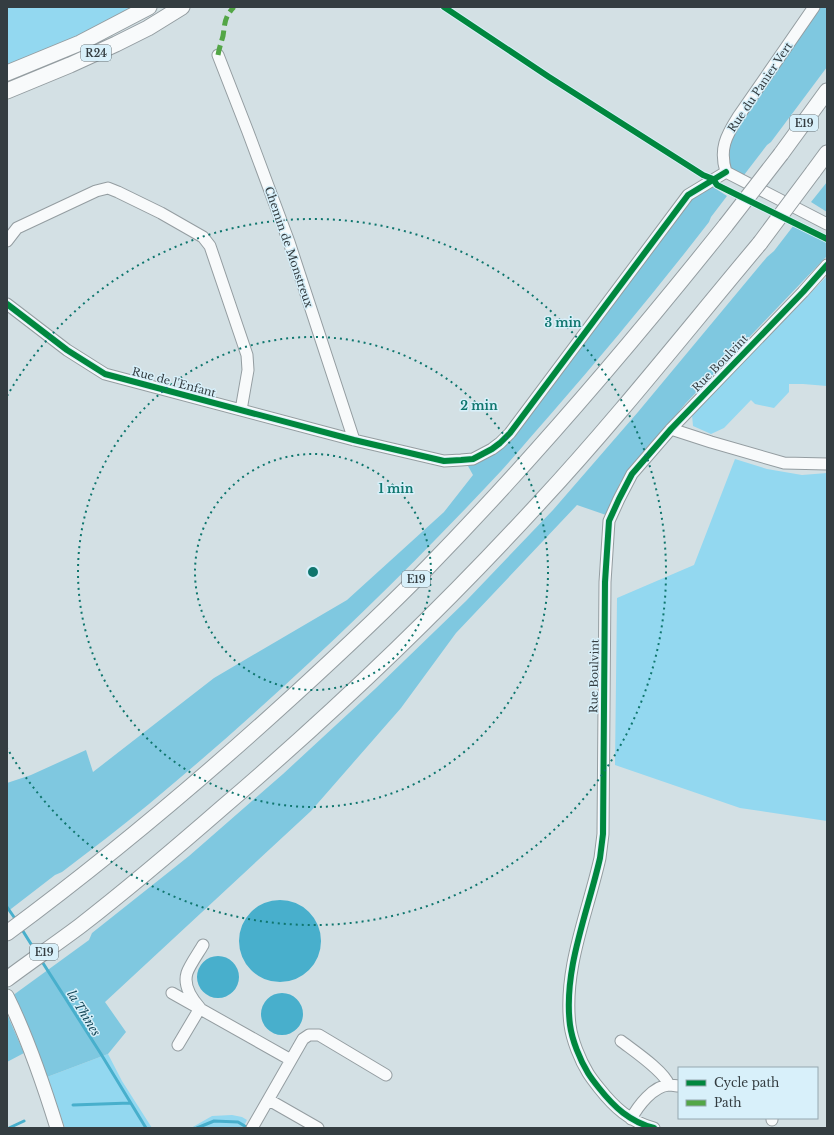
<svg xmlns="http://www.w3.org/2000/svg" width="834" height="1135" viewBox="0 0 834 1135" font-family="'Libre Baskerville',serif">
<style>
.green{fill:#93d8f0}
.forest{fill:#7fc8e0}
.water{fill:#48afcc}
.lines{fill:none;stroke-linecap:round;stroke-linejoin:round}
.stream{stroke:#48afcc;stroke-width:3}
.minor-casing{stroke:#949da1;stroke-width:13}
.major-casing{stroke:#949da1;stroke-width:15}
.highway-casing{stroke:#949da1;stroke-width:17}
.minor{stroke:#f8fafb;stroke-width:11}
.major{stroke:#f8fafb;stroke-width:13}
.highway{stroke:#f8fafb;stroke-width:15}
.highway-bridge-casing{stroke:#949da1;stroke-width:17;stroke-linecap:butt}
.highway-bridge{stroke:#f8fafb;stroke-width:15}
.quiet{stroke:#53a646;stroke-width:5;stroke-dasharray:10 5;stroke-linecap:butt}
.cycleway-casing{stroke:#d8f0fa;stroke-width:8}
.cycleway{stroke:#00873e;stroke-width:6}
.ring{fill:none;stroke:#0f766e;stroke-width:2;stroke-dasharray:2 4}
.labels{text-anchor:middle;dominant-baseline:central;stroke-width:3;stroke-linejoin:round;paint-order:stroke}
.shield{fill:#d8f0fa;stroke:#657378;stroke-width:1}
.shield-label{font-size:10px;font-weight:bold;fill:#343d41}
.street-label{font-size:11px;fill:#343d41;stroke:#d8f0fa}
.water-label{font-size:12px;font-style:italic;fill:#154758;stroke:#d8f0fa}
.centre{fill:#0f766e;stroke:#d8f0fa;stroke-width:2}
.ring-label{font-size:12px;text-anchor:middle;font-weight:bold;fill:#0f766e;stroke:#d8f0fa;stroke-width:3;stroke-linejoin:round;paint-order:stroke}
</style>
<rect width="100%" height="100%" fill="#d3e0e4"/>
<!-- green -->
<path class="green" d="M7,7H149L7,73Z
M827,276V386L803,384H789V392L774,408L755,404L751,400L724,428L711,434L693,426L692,415Z
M735,459L767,469L802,475L827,473V821L740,808L615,765L617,598L694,565Z
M108,1054L122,1081L152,1128H65L47,1077Z
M232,1115L242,1117L247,1120L243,1128H191L212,1116Z"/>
<!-- forest -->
<path class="forest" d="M818,7H827V67L771,142L767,145L744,175L735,174C720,158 726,151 732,132Z
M827,182V212L811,202Z
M713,187L727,196L711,217L709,222C658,288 605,352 550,415C534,433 518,452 502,470C391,589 274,700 149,804C121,827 91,850 62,872L55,875L7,912V783L31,775L86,750L93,772L214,678L347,600L444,512L473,475L468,466L499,450L694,196Z
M794,225L827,239V256L686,403L620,483L606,515L577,505L456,633L401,708L311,811L105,1002L126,1032L108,1054L47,1077L12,996L89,940L92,933L189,856L283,774L375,689L466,601L553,510L638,412L767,257L774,251Z
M7,1014L24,1053L7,1062Z"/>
<!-- water -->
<path class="water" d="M239 941a41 41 0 1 1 82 0a41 41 0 1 1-82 0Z
M197 977a21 21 0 1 1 42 0a21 21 0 1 1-42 0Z
M261 1014a21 21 0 1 1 42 0a21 21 0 1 1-42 0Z"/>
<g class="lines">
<!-- stream -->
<path class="stream" d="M7,907L16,920
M21,928L36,952
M41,960L101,1054L146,1128
M73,1105L130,1103
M9,1128L24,1121
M197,1128L214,1121L238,1122L248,1128"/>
<!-- minor casing -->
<g class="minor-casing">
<path id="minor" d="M218,55L248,132L289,242L354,440
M726,172C719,149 726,136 738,117L814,7
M726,172L827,224
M7,241L17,228L96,191L108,188L118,192L161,213L203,237L210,246L247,355L248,370L241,410
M7,304L67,350L105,374L354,440L444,461L461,460L473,459L492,449L500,443L510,433L688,195L726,172
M671,429L711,442L784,463L827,464
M172,993L291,1060
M621,1041C634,1051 664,1071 669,1085
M178,1045L200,1008C192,999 183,986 187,973C189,966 199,952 203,945
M269,1100L318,1128
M631,1119C638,1106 653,1086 669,1085C672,1085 676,1086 679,1086
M772,1120V1118
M252,1128L303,1039L309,1035H319L386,1075
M654,1128C630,1122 614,1107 599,1088C595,1083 591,1078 588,1073C580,1060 572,1040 570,1025C563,969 588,912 600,858C601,850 602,842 603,834L605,582L609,521L619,499L632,474L671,429L803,292L827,265"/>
</g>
<!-- major casing -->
<g class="major-casing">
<path id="major" d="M7,996C28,1038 43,1083 57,1128"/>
</g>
<!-- highway casing -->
<g class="highway-casing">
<path id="highway" d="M7,73L80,43L149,7
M7,91L70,65L116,44L148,28L182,7
M781,154L827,91
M813,172L827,153
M7,933C107,859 201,780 293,696C339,654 385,611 429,566C534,458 632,343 726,225
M7,979C31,961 56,944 80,926C129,888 176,848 223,807C334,712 441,610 540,502C617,419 687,330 760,243"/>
</g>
<!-- minor -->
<use href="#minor" class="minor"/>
<!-- major -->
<use href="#major" class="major"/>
<!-- highway -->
<use href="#highway" class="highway"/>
<!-- highway-bridge casing -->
<g class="highway-bridge-casing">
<path id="highway-bridge" d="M726,225L781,154
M760,243L813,172"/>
</g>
<!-- highway-bridge -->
<use href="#highway-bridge" class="highway-bridge"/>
<!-- quiet -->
<path class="quiet" d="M218,55C219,49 221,43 223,36C225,24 224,17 234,7"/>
<!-- cycleway casing -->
<g class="cycleway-casing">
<path id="cycleway" d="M444,7L549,77L703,175L713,179L717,185L827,239
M7,304L67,350L105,374L354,440L444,461L461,460L473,459L492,449L500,443L510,433L688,195L726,172
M654,1128C630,1122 614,1107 599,1088C595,1083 591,1078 588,1073C580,1060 572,1040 570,1025C563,969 588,912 600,858C601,850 602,842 603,834L605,582L609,521L619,499L632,474L671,429L803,292L827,265"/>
</g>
<!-- cycleway -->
<use href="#cycleway" class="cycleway"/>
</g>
<!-- distance rings -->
<g class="ring">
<circle cx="313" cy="572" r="118"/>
<circle cx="313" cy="572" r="235"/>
<path d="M7 396A353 353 0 1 1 7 748"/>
</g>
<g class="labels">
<!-- shield labels -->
<g class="shield">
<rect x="81" y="45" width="30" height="16" rx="3"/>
<rect x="790" y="115" width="28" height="16" rx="3"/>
<rect x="402" y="571" width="28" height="16" rx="3"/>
<rect x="30" y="944" width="28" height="16" rx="3"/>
</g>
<g class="shield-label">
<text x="96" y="53">R24</text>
<text x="804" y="123">E19</text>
<text x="416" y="579">E19</text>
<text x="44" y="952">E19</text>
</g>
<!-- street labels -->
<g class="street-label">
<text transform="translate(760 87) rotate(-56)">Rue du Panier Vert</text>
<text transform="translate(289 247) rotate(71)">Chemin de Monstreux</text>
<text transform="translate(720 363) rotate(-46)">Rue Boulvint</text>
<text transform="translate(174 382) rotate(15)">Rue de l'Enfant</text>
<text transform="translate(594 676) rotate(-89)">Rue Boulvint</text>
</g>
<!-- water labels -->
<g class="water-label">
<text transform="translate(84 1013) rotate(58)">la Thines</text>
</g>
</g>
<circle cx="313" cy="572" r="6" class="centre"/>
<g class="ring-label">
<text x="563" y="327">3 min</text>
<text x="479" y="410">2 min</text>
<text x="396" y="493">1 min</text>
</g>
<!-- border -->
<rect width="834" height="1135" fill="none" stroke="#343d41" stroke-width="16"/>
<!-- legend -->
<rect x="678" y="1067" width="140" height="52" fill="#d8f0fa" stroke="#96a8b0"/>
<rect x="686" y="1080" width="20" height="6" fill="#00873e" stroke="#96a8b0"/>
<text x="714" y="1087" font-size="12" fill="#343d41">Cycle path</text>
<rect x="686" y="1100" width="20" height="6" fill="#53a646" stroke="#96a8b0"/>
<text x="714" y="1107" font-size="12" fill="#343d41">Path</text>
</svg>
